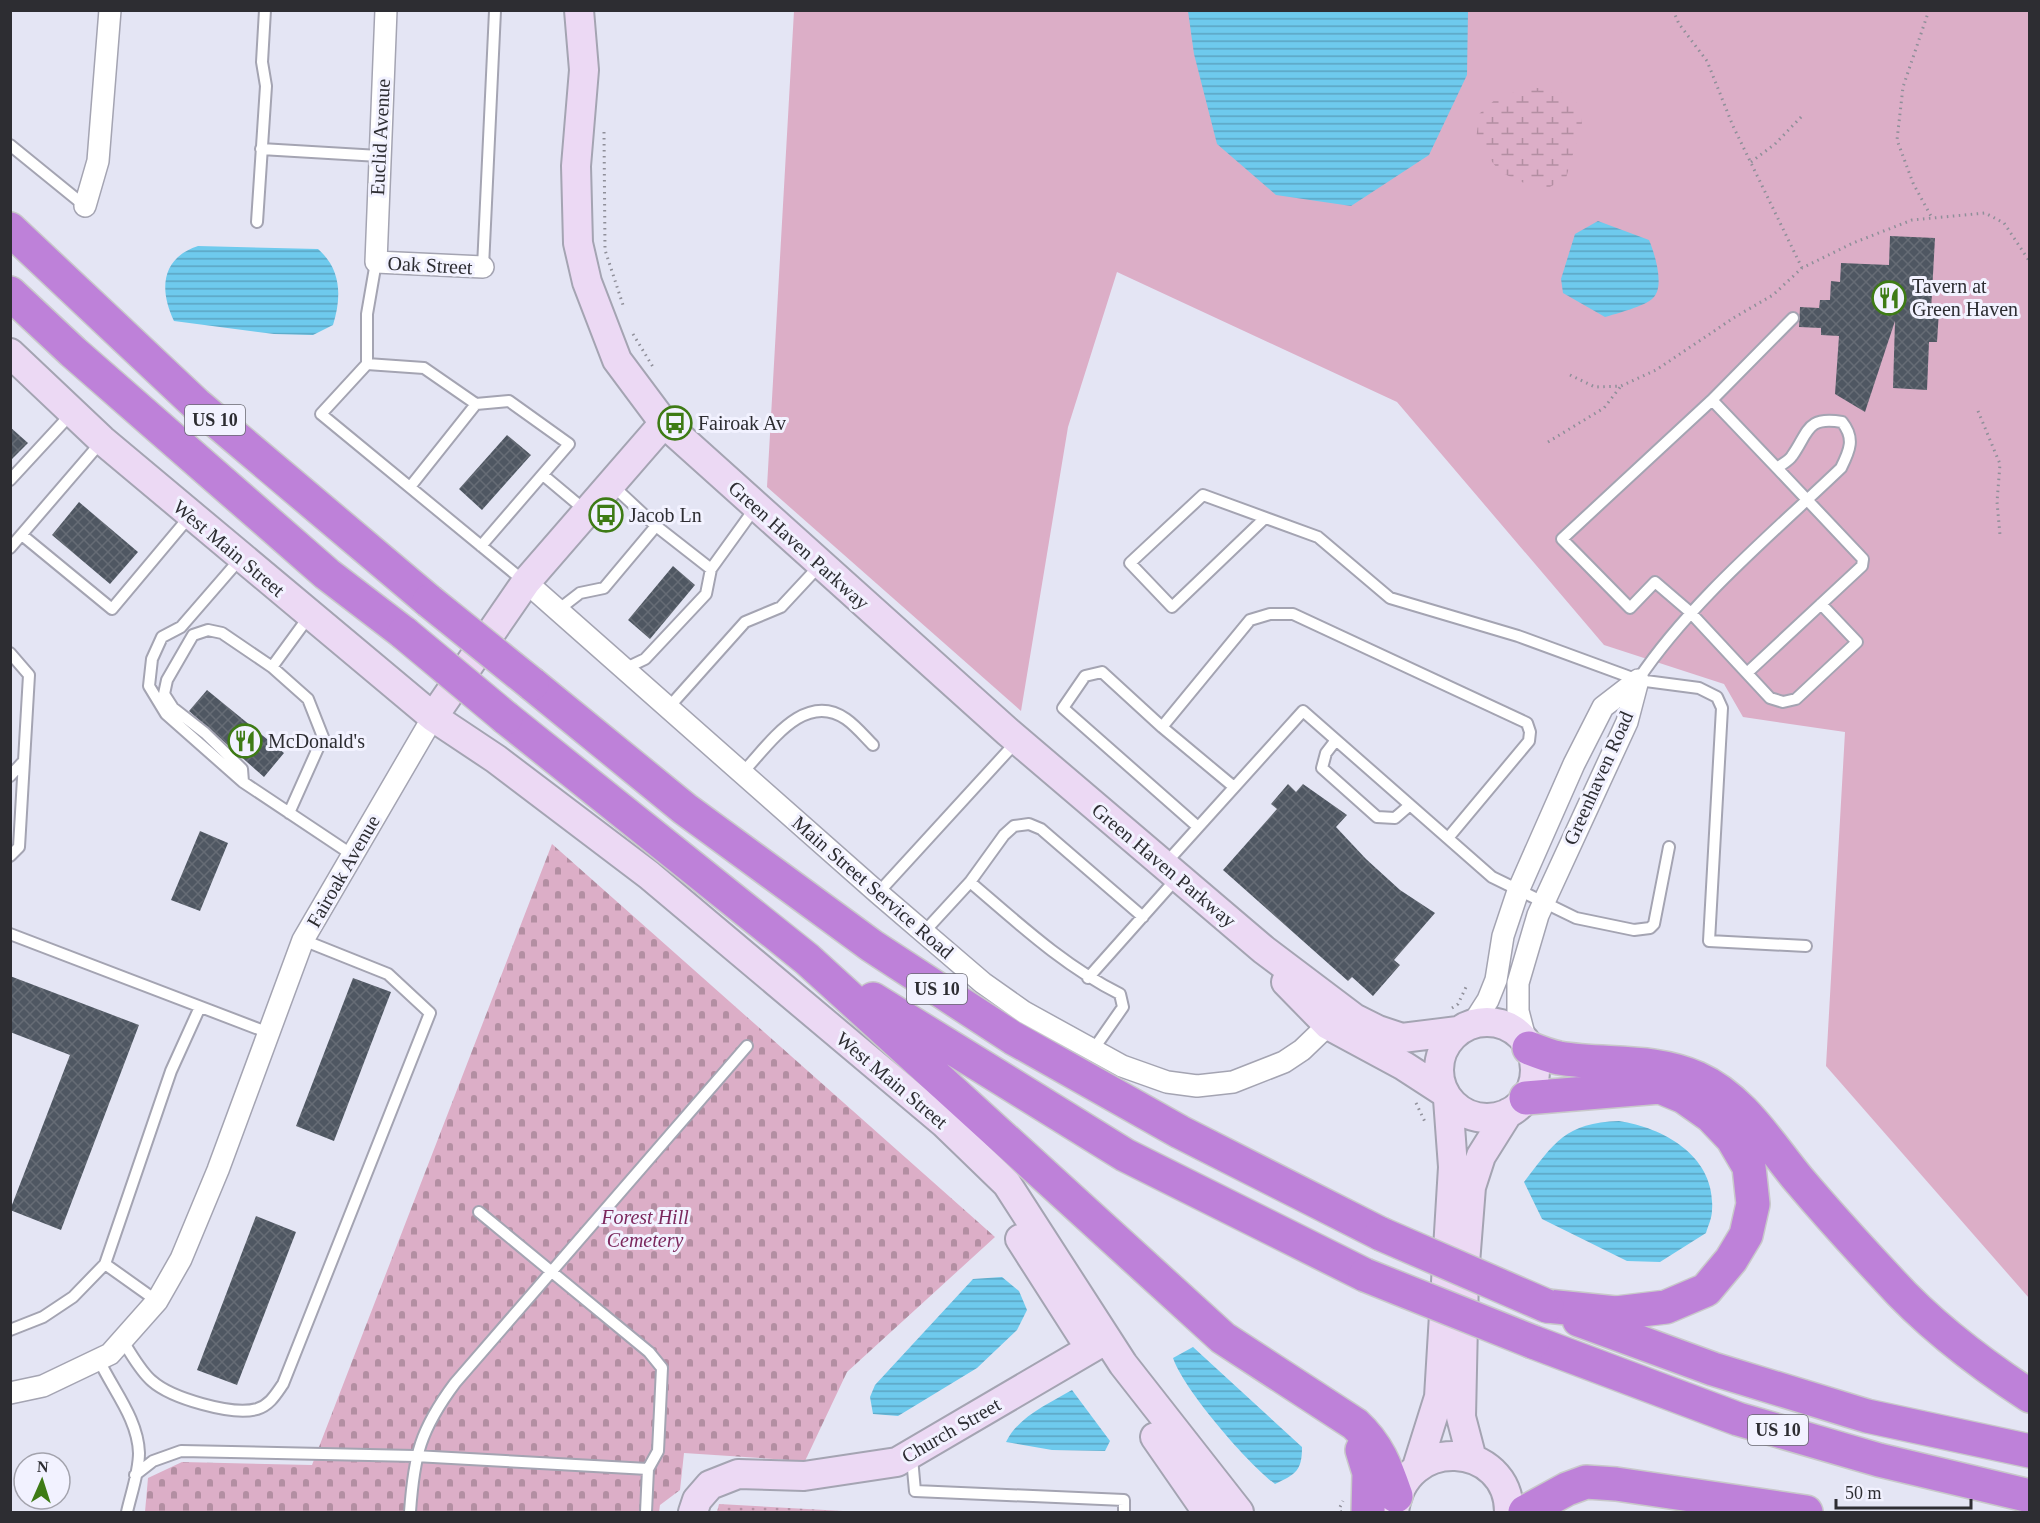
<svg xmlns="http://www.w3.org/2000/svg" width="2040" height="1523" viewBox="0 0 2040 1523" font-family="'Times New Roman',serif">
<style>
.grass{fill:#dcaec7}
.wetland{fill:url(#wetland-marsh)}
.cemetery{fill:url(#cemetery-stones)}
.park{fill:url(#park-dots)}
.water{fill:url(#water-rules)}
.building{fill:url(#building-cross-hatch)}
.lines{fill:none;stroke-linecap:round;stroke-linejoin:round}
.lane-casing{stroke:#a4a4b2;stroke-width:14}
.street-casing{stroke:#a4a4b2;stroke-width:24}
.secondary-casing{stroke:#a4a4b2;stroke-width:32}
.highway-casing{stroke:#c8c8ca;stroke-width:36}
.path{stroke:#8f8f99;stroke-width:3;stroke-dasharray:1.5 4.5;stroke-linecap:butt}
.lane{stroke:#fff;stroke-width:10}
.street{stroke:#fff;stroke-width:21}
.secondary{stroke:#ecd9f4;stroke-width:28}
.highway{stroke:#be81d9;stroke-width:33}
.highway-bridge-casing{stroke:#c8c8ca;stroke-width:36;stroke-linecap:butt}
.highway-bridge{stroke:#be81d9;stroke-width:33}
.labels{text-anchor:middle;dominant-baseline:central;stroke-width:6;stroke-linejoin:round;paint-order:stroke}
.shield{fill:#f2f2ff;stroke:#686870;stroke-width:1.5}
.shield-label{font-size:18px;font-weight:bold;fill:#2d2d32}
.street-label{font-size:20px;fill:#2d2d32;stroke:#f2f2ff}
.poi-label{font-size:20px;fill:#2d2d32;stroke:#f2f2ff;text-anchor:start}
.park-label{font-size:20px;font-style:italic;fill:#7b275d;stroke:#f2f2ff}
</style>
<defs>
<pattern id="wetland-marsh" width="20" height="14" patternUnits="userSpaceOnUse" patternTransform="scale(1.5)"><rect width="20" height="14" fill="#dcaec7"/><path d="M1 5h8M5 5V1M11 12h8M15 12V8" fill="none" stroke="#b38ea2"/></pattern>
<pattern id="cemetery-stones" width="16" height="16" patternUnits="userSpaceOnUse" patternTransform="scale(1.5)"><rect width="16" height="16" fill="#dcaec7"/><path d="M2 7V4a2 2 0 0 1 4 0v3zM10 15v-3a2 2 0 0 1 4 0v3z" fill="#b38ea2"/></pattern>
<pattern id="park-dots" width="8" height="8" patternUnits="userSpaceOnUse" patternTransform="scale(1.5)"><rect width="8" height="8" fill="#dcaec7"/><path d="M2 2h.1M6 6h.1" fill="none" stroke="#b38ea2" stroke-width="1.8" stroke-linecap="round"/></pattern>
<pattern id="water-rules" width="6" height="5" patternUnits="userSpaceOnUse" patternTransform="scale(1.5)"><rect width="6" height="5" fill="#6ecaed"/><path d="M0 2.5h6" fill="none" stroke="#5ba4c1"/></pattern>
<pattern id="building-cross-hatch" width="8" height="8" patternUnits="userSpaceOnUse" patternTransform="scale(1.5)"><rect width="8" height="8" fill="#4f5762"/><path d="M0 0l8 8M0 8l8-8" fill="none" stroke="#666c75"/></pattern>
</defs>
<rect width="100%" height="100%" fill="#e4e5f4"/>
<!-- grass -->
<path class="grass" d="M794,11H2029V1298L1826,1066L1845,732L1743,717L1724,684L1604,645L1397,402L1117,272L1068,427L1021,711L767,487Z"/>
<!-- wetland -->
<path class="wetland" d="M1530,87L1559,91L1578,104L1582,123L1566,178L1548,188L1524,183L1500,172L1476,141L1479,114L1497,98Z"/>
<!-- cemetery -->
<path class="cemetery" d="M552,844L995,1237L847,1372L805,1461L684,1453L680,1490L660,1505L659,1512H145L148,1478L182,1462L312,1465Z"/>
<!-- park -->
<path class="park" d="M719,1504L861,1512H717Z"/>
<!-- water -->
<path class="water" d="M1188,11H1468L1467,75L1429,155L1351,206L1276,195L1217,144L1194,54Z
M1598,221L1649,240C1655,254 1665,287 1653,298C1646,306 1615,314 1605,317L1563,293L1561,279L1575,234Z
M198,246L318,249C341,269 342,296 333,325L313,335L274,334L174,321C159,290 161,258 198,246Z
M1619,1121C1665,1128 1716,1157 1712,1210C1712,1218 1708,1226 1706,1233L1660,1262L1627,1261L1542,1219L1524,1182C1555,1142 1565,1123 1619,1121Z
M1002,1277L1019,1291L1027,1310L1017,1330L977,1368L898,1416L873,1414L870,1397L875,1385L973,1279Z
M1193,1347L1302,1447C1302,1471 1296,1474 1275,1484C1248,1464 1184,1390 1173,1358Z
M1072,1390L1110,1441L1105,1451L1052,1450L1006,1442C1018,1417 1048,1404 1072,1390Z"/>
<!-- building -->
<path class="building" d="M1890,236L1935,238L1931,311H1939L1937,342H1929L1927,390L1893,388L1895,321L1865,412L1835,394L1839,336L1821,335V328L1799,327L1800,307L1819,308L1820,300H1830L1831,281L1840,282L1841,263L1889,265Z
M10,427L28,443L10,461Z
M507,435L531,455L482,510L459,489Z
M79,502L138,552L110,584L52,535Z
M673,566L695,585L650,639L628,620Z
M207,690L284,753L264,777L189,711Z
M1288,784L1296,792L1303,784L1347,815L1336,827L1366,859L1400,890L1435,913L1394,960L1400,965L1373,996L1352,977L1348,981L1223,870L1277,809L1271,804Z
M200,831L228,843L200,911L171,900Z
M10,976L139,1025L61,1230L10,1210L70,1055L10,1032Z
M353,978L391,992L334,1141L296,1126Z
M256,1216L296,1232L237,1385L197,1370Z"/>
<g class="lines">
<!-- lane casing -->
<g class="lane-casing">
<path id="lane" d="M10,145L85,206
M261,149L379,156
M257,222L266,86L262,62L265,10
M376,262L367,314V364L321,414L525,582
M483,267L495,11
M367,364L424,368L476,404
M1712,400L1562,539L1630,608L1655,582L1690,612L1770,698L1783,702L1796,699L1857,642L1821,604
M543,475L586,511
M10,480L71,414
M611,484L656,526L711,569
M410,487L476,404L509,401L569,444L481,546
M1265,518L1172,607L1130,563L1203,495L1318,537L1390,598L1518,636L1638,680L1699,688L1717,697L1722,708L1709,941L1806,946
M22,535L112,609L190,516
M10,548L102,441
M240,559L181,627L162,637L152,659L149,686L166,714L243,782L351,854
M558,610L580,593L604,588L656,526
M10,653L29,675L19,847L10,856
M272,667L310,615
M624,669L645,659L706,594L711,569L755,508
M1747,673L1862,566L1863,559L1777,468
M1638,680C1690,602 1773,533 1841,468C1850,450 1855,438 1842,422C1806,416 1809,432 1792,456C1789,461 1782,464 1777,468L1712,400L1793,318
M669,707L745,622L781,607L821,564
M1162,727L1102,672L1085,676L1063,708L1198,827
M1336,740L1326,753L1322,768L1377,817L1395,818L1410,805
M743,772C769,745 804,690 846,719C856,726 865,737 873,745
M10,776L22,763
M243,782L242,769L205,733L173,708L164,694L167,680L193,635L208,630L222,633L272,667L308,699L323,737L289,813
M1234,787L1162,727L1250,620L1270,614H1293L1527,723L1530,732L1529,741L1448,838
M1165,864L1303,711L1492,877L1576,918L1634,930L1650,928L1654,924L1669,847
M970,882C1018,923 1064,966 1120,994L1123,1007L1093,1050
M878,893L1018,740
M924,932L970,882L1004,835L1014,826L1029,824L1041,829L1143,917
M10,934L269,1033
M1088,978L1177,878
M479,1212L649,1352L662,1368L658,1451L648,1469L646,1512
M105,1264L157,1301
M10,1330L43,1317L73,1297L105,1264L171,1071L200,1007
M122,1340C131,1353 140,1371 152,1381C171,1398 232,1416 257,1409C270,1405 276,1394 283,1384L430,1013L388,974L303,940
M99,1360C113,1390 138,1419 139,1453C139,1472 131,1494 127,1512
M912,1458L915,1491L1124,1500V1512
M135,1475L153,1461L181,1451L415,1456L648,1469
M410,1512C414,1455 420,1430 455,1383L747,1046"/>
</g>
<!-- street casing -->
<g class="street-casing">
<path id="street" d="M386,10L376,262L483,267
M85,206L98,161L110,10
M526,582L878,893L983,983L1024,1012L1122,1066L1167,1082L1197,1086L1233,1082L1284,1062L1302,1050L1328,1025
M1472,1025L1488,1000L1496,980L1503,936L1518,891L1574,764L1603,707L1638,680
M1526,1042L1518,1011V983L1538,915L1627,722L1638,680
M10,1393L43,1386L110,1354L157,1301L181,1259L218,1170L303,940L433,717"/>
</g>
<!-- secondary casing -->
<g class="secondary-casing">
<path id="secondary" d="M579,10L584,70L576,166L578,243L587,282L617,360L664,423L1008,732L1264,950L1354,1018L1378,1030L1402,1038L1458,1031
M10,353L102,440L433,717L496,759L649,875L944,1123L1007,1184L1123,1364L1239,1512
M433,717L526,582L664,423
M1286,982L1328,1025L1404,1066L1441,1090
M1439 1070a48 48 0 1 1 96 0a48 48 0 1 1-96 0Z
M1020,1239L1084,1339
M1155,1437L1207,1512
M1472,1459L1461,1417L1464,1276L1471,1187L1481,1156L1508,1113
M1417,1467L1439,1397L1453,1167L1448,1099
M693,1512L697,1500L710,1485L738,1474L804,1476L897,1462L1107,1339
M1394,1512C1404,1433 1509,1442 1509,1512"/>
</g>
<!-- highway casing -->
<g class="highway-casing">
<path id="highway" d="M10,229L196,404L429,601
M10,293L73,352L327,574L404,633
M532,684L685,809L872,946L1013,1038L1180,1132L1381,1234
M506,718L807,959L1223,1338L1355,1424C1378,1445 1386,1467 1396,1496
M873,999L1125,1155L1365,1275
M1529,1048C1539,1052 1549,1056 1559,1058C1606,1066 1652,1058 1697,1078C1742,1098 1769,1144 1799,1180C1827,1213 1857,1246 1887,1278C1928,1324 1978,1362 2030,1396
M1526,1098L1660,1087L1684,1097L1711,1116L1732,1138L1749,1167L1753,1204L1746,1235L1731,1260L1706,1290L1666,1307L1616,1313L1547,1306
M1579,1320L1713,1369L1867,1416L2030,1451
M1533,1342L1738,1419L1879,1460L2030,1496
M1362,1450L1369,1473L1368,1512
M1525,1512L1567,1489L1586,1482L1616,1484L1806,1512"/>
</g>
<!-- path -->
<path class="path" d="M1673,10L1679,24L1707,61L1733,126L1802,268
M1929,10L1903,87L1897,140L1913,183L1932,218
M604,132L605,250L623,305
M1751,162L1775,144L1804,114
M633,334L653,367
M1570,375L1595,387L1621,386L1656,370L1735,317L1773,295L1802,268L1853,243L1912,220L1985,213L2004,223L2030,262
M1978,411L2000,464L1997,502L2000,535
M1548,442L1604,408L1621,386
M1452,1008L1458,1004L1467,985
M1416,1103L1426,1124
M1341,1512L1339,1509L1343,1501"/>
<!-- lane -->
<use href="#lane" class="lane"/>
<!-- street -->
<use href="#street" class="street"/>
<!-- secondary -->
<use href="#secondary" class="secondary"/>
<!-- highway -->
<use href="#highway" class="highway"/>
<!-- highway-bridge casing -->
<g class="highway-bridge-casing">
<path id="highway-bridge" d="M429,601L532,684
M404,633L506,718
M1381,1234L1547,1306
M1365,1275L1533,1342"/>
</g>
<!-- highway-bridge -->
<use href="#highway-bridge" class="highway-bridge"/>
</g>
<!-- icons -->
<defs>
<g id="restaurant-ring" transform="scale(1.725)"><circle r="9.5" fill="#f2f2ff" stroke="#3e7b15" stroke-width="1.5"/><path d="M-5-6h1v4h1v-4h1v4h1v-4h1v5L-1.5 .5V6h-2V.5L-5-1ZM5-6V6H3V1.5H1.5Q1.5-4 5-6Z" fill="#3e7b15"/></g>
<g id="bus-ring" transform="scale(1.725)"><circle r="9.5" fill="#f2f2ff" stroke="#3e7b15" stroke-width="1.5"/><path d="M-5-6H5V4H4V6H2V4H-2V6H-4V4H-5ZM-3.5-4V0h7V-4ZM-3.5 1.2v1.5H-2V1.2ZM2 1.2v1.5H3.5V1.2Z" fill="#3e7b15"/></g>
</defs>
<g fill-rule="evenodd">
<use href="#restaurant-ring" x="1889" y="298"/>
<use href="#bus-ring" x="675" y="423"/>
<use href="#bus-ring" x="606" y="515"/>
<use href="#restaurant-ring" x="245" y="741"/>
</g>
<g class="labels">
<!-- shield labels -->
<g class="shield">
<rect x="185" y="405" width="60" height="30" rx="4.5"/>
<rect x="907" y="974" width="60" height="30" rx="4.5"/>
<rect x="1748" y="1415" width="60" height="30" rx="4.5"/>
</g>
<g class="shield-label">
<text x="215" y="420">US 10</text>
<text x="937" y="989">US 10</text>
<text x="1778" y="1430">US 10</text>
</g>
<!-- street labels -->
<g class="street-label">
<text transform="translate(380 137) rotate(-87)">Euclid Avenue</text>
<text transform="translate(430 265) rotate(3)">Oak Street</text>
<text transform="translate(799 545) rotate(42)">Green Haven Parkway</text>
<text transform="translate(229 548) rotate(40)">West Main Street</text>
<text transform="translate(1598 778) rotate(-66)">Greenhaven Road</text>
<text transform="translate(1164 865) rotate(40)">Green Haven Parkway</text>
<text transform="translate(343 871) rotate(-60)">Fairoak Avenue</text>
<text transform="translate(873 887) rotate(41)">Main Street Service Road</text>
<text transform="translate(892 1080) rotate(40)">West Main Street</text>
<text transform="translate(951 1430) rotate(-30)">Church Street</text>
</g>
<!-- poi labels -->
<g class="poi-label">
<text x="1912" y="286">Tavern at<tspan x="1912" dy="23">Green Haven</tspan></text>
<text x="698" y="423">Fairoak Av</text>
<text x="629" y="515">Jacob Ln</text>
<text x="268" y="741">McDonald's</text>
</g>
<!-- park labels -->
<g class="park-label">
<text x="645" y="1217">Forest Hill<tspan x="645" dy="23">Cemetery</tspan></text>
</g>
</g>
<!-- border -->
<rect width="2040" height="1523" fill="none" stroke="#2d2d32" stroke-width="24"/>
<!-- north arrow -->
<g transform="translate(42 1481) rotate(3)"><circle r="28" fill="#f2f2ff" stroke="#a3a3ad" stroke-width="1.5"/>
<path d="M0-4.5L10 22L0 15L-10 22Z" fill="#3e7b15"/>
<text y="-9" font-size="16" font-weight="bold" text-anchor="middle" fill="#2d2d32">N</text>
</g>
<!-- scale -->
<path d="M1836 1499v9h135v-9" fill="none" stroke="#2d2d32" stroke-width="3"/>
<text x="1845" y="1499" font-size="18" fill="#2d2d32" stroke="#f2f2ff" stroke-width="4.5" paint-order="stroke">50 m</text>
</svg>
